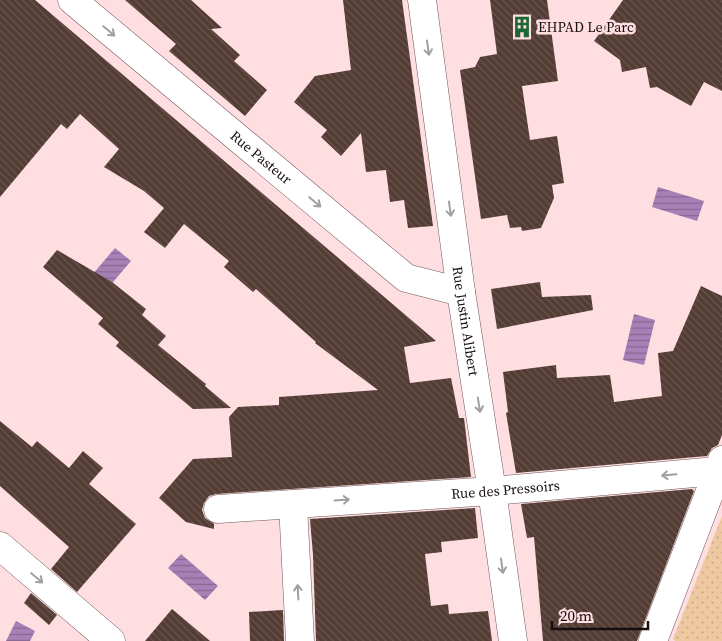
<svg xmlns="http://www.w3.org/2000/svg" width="722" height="641" viewBox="0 0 722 641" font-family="'Source Serif 4',serif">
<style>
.grass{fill:url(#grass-dots)}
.water{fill:url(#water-rules)}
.building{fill:url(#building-back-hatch)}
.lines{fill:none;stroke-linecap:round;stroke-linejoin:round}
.minor-casing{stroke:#71575a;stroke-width:29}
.minor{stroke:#fff;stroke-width:28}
.oneway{stroke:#a39f9f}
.labels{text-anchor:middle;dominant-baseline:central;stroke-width:5;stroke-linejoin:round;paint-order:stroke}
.poi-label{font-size:14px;fill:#180e0f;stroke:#fedee1;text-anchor:start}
.street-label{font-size:14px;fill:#180e0f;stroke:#fedee1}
</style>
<defs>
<pattern id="grass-dots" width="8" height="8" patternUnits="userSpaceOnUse" patternTransform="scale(1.25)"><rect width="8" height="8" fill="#eec8a0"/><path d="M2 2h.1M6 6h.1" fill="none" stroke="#cbab89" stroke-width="1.8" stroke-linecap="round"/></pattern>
<pattern id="water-rules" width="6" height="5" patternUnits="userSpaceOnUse" patternTransform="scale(1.25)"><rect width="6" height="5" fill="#a780b6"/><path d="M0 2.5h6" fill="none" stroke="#876792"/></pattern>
<pattern id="building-back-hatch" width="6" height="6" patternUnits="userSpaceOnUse" patternTransform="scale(1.25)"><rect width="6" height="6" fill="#533c34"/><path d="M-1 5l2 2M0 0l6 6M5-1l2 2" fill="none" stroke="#68554e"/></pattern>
</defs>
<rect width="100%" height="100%" fill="#fedee1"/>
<!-- grass -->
<path class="grass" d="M722,516V641H675L673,639Z"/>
<!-- water -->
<path class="water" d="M658,187L704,201L697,221L652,207Z
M115,248L131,261L108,288L92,275Z
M634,314L655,320L644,365L623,360Z
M181,554L218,586L205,600L168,568Z
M16,621L35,631L30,641H6Z"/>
<!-- building -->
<path class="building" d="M0,0H35L436,341L404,347L410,383L451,378L459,418H464L471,477L216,494L209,496L204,503L202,510L205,518L214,524V529L186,522L159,498L193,459L232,457L229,417L238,407L279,405V397L378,390L315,343L316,342L256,289L253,292L224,267L229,261L184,224L165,248L144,232L164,208L144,191L104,167L119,149L80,114L67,129L61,124L0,197Z
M125,0H191L222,28L211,29L240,55L234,61L267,90L245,116L169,51L176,44Z
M343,0H402L433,226L408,228L404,200L390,202L386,170L366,172L361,133L341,156L321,137L327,130L294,102L315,76L351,70Z
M490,0H547L558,81L522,86L530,140L557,136L564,183L552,185L554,198L541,228L522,231L521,227L510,228L507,215L481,219L460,70L475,67L480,57L497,54Z
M623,0H722V91L704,82L691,106L657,87L650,88L646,67L622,72L620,60L594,41Z
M57,250L112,282L146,309L142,315L166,336L158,345L206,384L205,386L231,408L193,409L116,346L119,342L98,324L103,318L43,267Z
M540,282L542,297L591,295L593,310L497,329L491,289Z
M701,286L722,296V435L718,445L712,448L707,456L516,473L506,413L508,412L503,372L556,365L557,378L610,375L614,402L662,396L658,353L673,351Z
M0,421L32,447L37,441L69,468L83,451L103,468L89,484L136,524L77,592L51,569L69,547L0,486Z
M692,489L694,491L637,641H543L534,537L527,538L521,504Z
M475,508L478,538L441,542L442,552L425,554L431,606L448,604L449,614L488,611L492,641H316L313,555L310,519Z
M31,593L57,615L49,625L24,603Z
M172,609L210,641H145Z
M283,610L284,641H250L249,612Z"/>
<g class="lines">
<!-- minor casing -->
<g class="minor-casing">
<g id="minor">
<path id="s1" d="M72,0L406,278L461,292"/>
<path id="s2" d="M422,0L461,292L492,491L513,641"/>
<path d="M293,504L300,641"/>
<path id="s3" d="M218,509L492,491L717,471"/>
<path d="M0,546L111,641"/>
<path d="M653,641L722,460"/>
</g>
</g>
<!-- minor -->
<use href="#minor" class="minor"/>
</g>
<!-- one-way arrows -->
<defs><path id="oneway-shaft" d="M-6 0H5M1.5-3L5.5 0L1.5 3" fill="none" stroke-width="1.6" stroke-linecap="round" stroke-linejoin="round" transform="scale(1.25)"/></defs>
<g class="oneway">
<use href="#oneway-shaft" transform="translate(109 31) rotate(40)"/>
<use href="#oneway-shaft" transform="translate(428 48) rotate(82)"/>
<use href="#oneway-shaft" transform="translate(315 202) rotate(40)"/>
<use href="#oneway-shaft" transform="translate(450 209) rotate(82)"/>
<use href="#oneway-shaft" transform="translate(479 405) rotate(81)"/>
<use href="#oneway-shaft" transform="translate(669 475) rotate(175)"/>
<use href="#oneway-shaft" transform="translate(342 500) rotate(-4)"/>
<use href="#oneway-shaft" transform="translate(502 566) rotate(82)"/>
<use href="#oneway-shaft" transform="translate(37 578) rotate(40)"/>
<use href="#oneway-shaft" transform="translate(298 592) rotate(-93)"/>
</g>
<!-- icons -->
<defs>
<g id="building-bare" transform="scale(1.725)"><path d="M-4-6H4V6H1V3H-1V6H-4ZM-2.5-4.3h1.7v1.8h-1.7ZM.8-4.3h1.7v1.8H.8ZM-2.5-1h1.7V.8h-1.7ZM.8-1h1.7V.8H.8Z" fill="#1b6836" stroke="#fedee1" stroke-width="2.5" paint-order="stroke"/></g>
</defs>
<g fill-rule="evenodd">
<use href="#building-bare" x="522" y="27"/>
</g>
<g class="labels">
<!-- poi labels -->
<g class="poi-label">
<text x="538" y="27">EHPAD Le Parc</text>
</g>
<!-- street labels -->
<g class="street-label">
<text stroke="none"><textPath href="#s1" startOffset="246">Rue Pasteur</textPath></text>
<text stroke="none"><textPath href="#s2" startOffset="324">Rue Justin Alibert</textPath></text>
<text stroke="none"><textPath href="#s3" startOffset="288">Rue des Pressoirs</textPath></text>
</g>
</g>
<!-- scale -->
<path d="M552 621v8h96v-8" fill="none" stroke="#180e0f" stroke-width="2.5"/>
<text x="560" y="621" font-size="15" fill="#180e0f" stroke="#fedee1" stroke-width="4" paint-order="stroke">20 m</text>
</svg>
